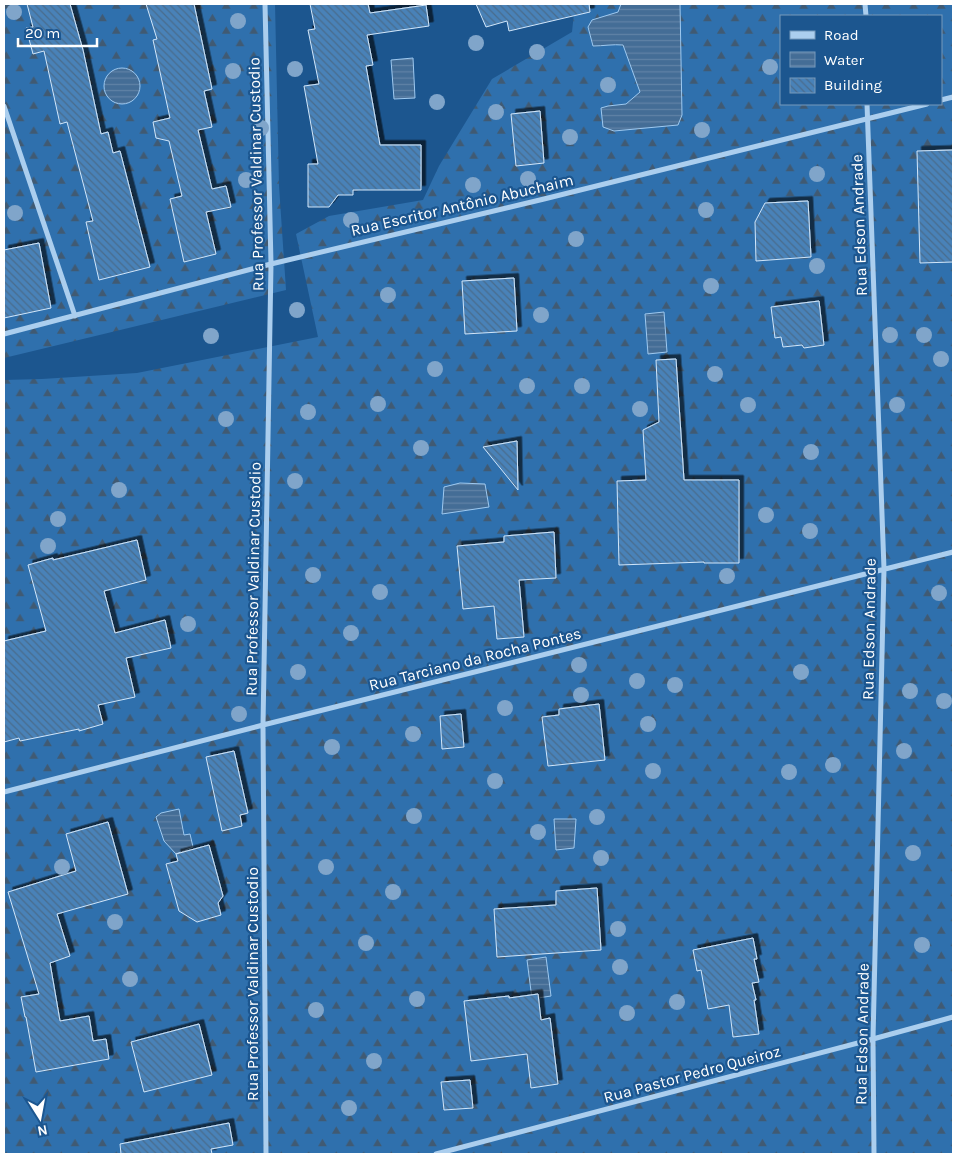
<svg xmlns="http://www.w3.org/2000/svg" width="957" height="1158" viewBox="0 0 957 1158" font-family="Karla,sans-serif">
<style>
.forest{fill:url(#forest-firs);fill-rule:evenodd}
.water{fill:url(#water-rules);stroke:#9ec9f0}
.building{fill:url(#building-back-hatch);stroke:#d1e6fa;filter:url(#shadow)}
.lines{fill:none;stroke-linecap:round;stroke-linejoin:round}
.street{stroke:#abceee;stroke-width:5}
.tree{fill:#80a5ca}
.labels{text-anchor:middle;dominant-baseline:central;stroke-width:4.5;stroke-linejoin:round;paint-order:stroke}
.street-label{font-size:16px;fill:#fff;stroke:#1c568f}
</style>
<defs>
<pattern id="forest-firs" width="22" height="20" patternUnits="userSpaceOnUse" patternTransform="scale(1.25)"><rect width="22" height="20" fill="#2f70ad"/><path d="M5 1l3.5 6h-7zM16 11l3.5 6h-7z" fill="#405a73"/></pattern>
<pattern id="water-rules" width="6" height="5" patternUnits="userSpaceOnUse" patternTransform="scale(1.25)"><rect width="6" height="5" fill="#446d96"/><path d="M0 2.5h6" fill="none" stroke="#6083a6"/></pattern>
<pattern id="building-back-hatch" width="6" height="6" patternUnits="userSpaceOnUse" patternTransform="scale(1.25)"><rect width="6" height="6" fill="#4982b8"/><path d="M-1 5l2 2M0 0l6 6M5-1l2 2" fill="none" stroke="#4a6c8d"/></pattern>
<filter id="shadow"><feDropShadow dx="4.5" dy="-4.5" stdDeviation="0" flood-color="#0009"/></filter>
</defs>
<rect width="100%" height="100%" fill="#1c568f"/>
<!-- forest -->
<path class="forest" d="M4,4H275L279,186L286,290L4,358Z
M575,4H953V1154H4V380L42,379L137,373L318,337L296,234L329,216L423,200L439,166L492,79L572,32ZM781,16H941V104H781Z"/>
<!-- water -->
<path class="water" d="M621,4H680L682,115L678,125L614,131L603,127L601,108L608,106L626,104L640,92L623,45C613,44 603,46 593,46L588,27L592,20L618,12Z
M413,58L415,98L394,99L391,60Z
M104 86a18 18 0 1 1 36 0a18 18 0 1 1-36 0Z
M664,312L667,352L648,354L645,314Z
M460,483L485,484L489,507L442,514L444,487Z
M179,809L184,835L190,834L193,847L176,854L164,841L156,817L161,813Z
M554,819H576L574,848L556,850Z
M546,957L551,996L532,999L527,960Z"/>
<!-- building -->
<path class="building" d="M27,4H70L83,50L101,134L108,132L113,153L120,151L150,267L99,280L86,222L93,221L67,122L60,124L44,51L33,54L26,28L33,27Z
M146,4H194L212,89L204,91L212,127L198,130L212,189L226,186L231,207L206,212L216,254L184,262L170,199L182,196L169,141L156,138L153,122L170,118L153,40L157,39Z
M310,4H368L370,13L426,5L429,26L367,35L373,65L366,66L380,145H421V190H353V195H338L329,207H308V164H318L304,86L319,84L308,30L315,29Z
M476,4H589L590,12L509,31L507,21L486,27Z
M540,111L544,163L516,166L511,114Z
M953,150V262L920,263L917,151Z
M808,201L811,257L756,261L755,222L765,203Z
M39,243L51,308L4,318V250Z
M514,278L517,331L465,334L462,281Z
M819,301L824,345L804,348L802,345L783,347L781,337L775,338L771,307Z
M676,359L684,480H739V563H704V562L619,565L617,481L646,480L643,430L659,422L656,360Z
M517,441L518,490L483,447Z
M554,532L556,578L519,580L524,637L497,639L494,606L463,609L457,546L504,542V536Z
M137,540L146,580L104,591L115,633L165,620L171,648L126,658L135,697L98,705L103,724L79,731V729L20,741L19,738L4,742V641L46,631L28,565L53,558V560Z
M599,704L605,760L548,766L542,717L559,715V709Z
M461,714L464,747L442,749L440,716Z
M234,751L248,813L240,815L242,826L222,831L206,757Z
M108,822L128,894L57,914L70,956L50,963L60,1021L89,1016L93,1041L106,1039L109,1059L36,1072L26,1017H25L21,997L39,994L8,892L76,871L66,834Z
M209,845L223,896L218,903L221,915L197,922L179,911L166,864L178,861L176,854Z
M597,888L601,950L497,957L494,909L556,905V891Z
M753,938L757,959H754L759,982L752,983L756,1000H754L759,1034L733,1037L729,1005L708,1009L701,970L697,971L693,950Z
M538,994L541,1020L550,1018L558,1084L531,1088L527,1054L471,1061L464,1001L509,996V998Z
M199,1024L212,1075L144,1092L131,1042Z
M470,1080L473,1108L444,1110L441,1082Z
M229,1123L233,1145L211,1149L212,1154H121L120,1144Z"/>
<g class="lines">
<!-- street -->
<path class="street" d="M265,4L271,264L263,725L266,1154
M865,4L866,16
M941,100L953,97
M867,104L884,569L873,1039L874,1154
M4,106L75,316
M4,334L271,264L544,199L927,104
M4,792L263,725L953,552
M436,1154L873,1039L953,1017"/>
</g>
<!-- trees -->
<g class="tree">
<circle cx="14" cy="12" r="8"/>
<circle cx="238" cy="21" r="8"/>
<circle cx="476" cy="43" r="8"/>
<circle cx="537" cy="52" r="8"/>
<circle cx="770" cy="67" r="8"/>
<circle cx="295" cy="69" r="8"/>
<circle cx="233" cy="71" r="8"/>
<circle cx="608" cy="85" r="8"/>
<circle cx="437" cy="102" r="8"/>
<circle cx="496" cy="112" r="8"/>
<circle cx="261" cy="128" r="8"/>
<circle cx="702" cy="130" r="8"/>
<circle cx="570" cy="137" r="8"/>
<circle cx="817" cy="174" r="8"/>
<circle cx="528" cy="179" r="8"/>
<circle cx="246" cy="180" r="8"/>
<circle cx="473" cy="185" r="8"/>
<circle cx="706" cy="210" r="8"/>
<circle cx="15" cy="213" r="8"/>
<circle cx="351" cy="220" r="8"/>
<circle cx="576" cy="239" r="8"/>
<circle cx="817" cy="266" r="8"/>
<circle cx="711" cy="286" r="8"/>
<circle cx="388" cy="295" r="8"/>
<circle cx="297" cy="310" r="8"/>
<circle cx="541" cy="315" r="8"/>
<circle cx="890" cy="335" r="8"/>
<circle cx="924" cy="335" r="8"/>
<circle cx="211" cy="336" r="8"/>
<circle cx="941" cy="359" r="8"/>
<circle cx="435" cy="369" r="8"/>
<circle cx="715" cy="374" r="8"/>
<circle cx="527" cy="386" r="8"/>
<circle cx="582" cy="386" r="8"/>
<circle cx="378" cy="404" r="8"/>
<circle cx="748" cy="405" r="8"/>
<circle cx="897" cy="405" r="8"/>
<circle cx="640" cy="409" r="8"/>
<circle cx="308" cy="412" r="8"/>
<circle cx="226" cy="419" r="8"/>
<circle cx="421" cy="448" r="8"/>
<circle cx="811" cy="452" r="8"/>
<circle cx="295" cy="481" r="8"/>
<circle cx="119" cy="490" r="8"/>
<circle cx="766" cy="515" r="8"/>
<circle cx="58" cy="519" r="8"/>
<circle cx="810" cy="531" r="8"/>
<circle cx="48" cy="546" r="8"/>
<circle cx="313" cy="575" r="8"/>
<circle cx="727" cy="576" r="8"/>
<circle cx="380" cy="592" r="8"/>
<circle cx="939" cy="593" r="8"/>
<circle cx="188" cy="624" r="8"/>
<circle cx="351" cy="633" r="8"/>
<circle cx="579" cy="665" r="8"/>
<circle cx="298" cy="672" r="8"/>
<circle cx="801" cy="672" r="8"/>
<circle cx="637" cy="681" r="8"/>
<circle cx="675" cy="685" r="8"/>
<circle cx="910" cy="691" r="8"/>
<circle cx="581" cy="695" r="8"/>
<circle cx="944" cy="701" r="8"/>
<circle cx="505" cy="708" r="8"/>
<circle cx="239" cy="714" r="8"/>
<circle cx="648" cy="724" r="8"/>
<circle cx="413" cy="734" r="8"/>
<circle cx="332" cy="747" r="8"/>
<circle cx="904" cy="751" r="8"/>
<circle cx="833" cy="765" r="8"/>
<circle cx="653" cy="771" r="8"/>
<circle cx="789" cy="772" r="8"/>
<circle cx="495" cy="781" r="8"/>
<circle cx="414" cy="816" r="8"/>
<circle cx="597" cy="817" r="8"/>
<circle cx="538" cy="832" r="8"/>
<circle cx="913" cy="853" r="8"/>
<circle cx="601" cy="858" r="8"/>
<circle cx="62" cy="867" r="8"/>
<circle cx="326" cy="867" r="8"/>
<circle cx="393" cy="892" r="8"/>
<circle cx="115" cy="922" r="8"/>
<circle cx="618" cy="929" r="8"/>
<circle cx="366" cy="943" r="8"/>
<circle cx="922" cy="945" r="8"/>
<circle cx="620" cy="967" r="8"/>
<circle cx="130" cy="979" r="8"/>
<circle cx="417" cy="999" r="8"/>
<circle cx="677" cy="1002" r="8"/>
<circle cx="316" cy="1010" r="8"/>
<circle cx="627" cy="1013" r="8"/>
<circle cx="374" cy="1061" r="8"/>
<circle cx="349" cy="1108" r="8"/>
</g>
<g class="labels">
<!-- street labels -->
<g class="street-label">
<text transform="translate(256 174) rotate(-91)">Rua Professor Valdinar Custodio</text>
<text transform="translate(462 205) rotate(-13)">Rua Escritor Antônio Abuchaim</text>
<text transform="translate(859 225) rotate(-92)">Rua Edson Andrade</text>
<text transform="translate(253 579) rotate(-89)">Rua Professor Valdinar Custodio</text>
<text transform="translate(869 629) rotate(-89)">Rua Edson Andrade</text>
<text transform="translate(475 659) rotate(-14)">Rua Tarciano da Rocha Pontes</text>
<text transform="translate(252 984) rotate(-90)">Rua Professor Valdinar Custodio</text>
<text transform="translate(862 1034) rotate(-89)">Rua Edson Andrade</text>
<text transform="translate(692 1074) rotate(-15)">Rua Pastor Pedro Queiroz</text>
</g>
</g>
<!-- border -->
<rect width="957" height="1158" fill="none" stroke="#ffffff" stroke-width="10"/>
<!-- legend -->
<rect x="780" y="15" width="162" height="90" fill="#1c568f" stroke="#779abc"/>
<rect x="790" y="31" width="25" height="8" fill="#abceee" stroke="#779abc"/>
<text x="824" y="40" font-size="15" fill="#ffffff">Road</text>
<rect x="790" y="52" width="25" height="15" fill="url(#water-rules)" stroke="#779abc"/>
<text x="824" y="65" font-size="15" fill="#ffffff">Water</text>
<rect x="790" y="78" width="25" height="15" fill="url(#building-back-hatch)" stroke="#779abc"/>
<text x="824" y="90" font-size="15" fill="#ffffff">Building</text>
<!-- north arrow -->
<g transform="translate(40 1118) rotate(169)" stroke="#1c568f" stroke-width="4" paint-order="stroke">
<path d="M0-4L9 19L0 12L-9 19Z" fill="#ffffff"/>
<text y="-8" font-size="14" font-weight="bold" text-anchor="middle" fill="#ffffff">N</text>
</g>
<!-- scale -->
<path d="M18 38v8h79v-8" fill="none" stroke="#ffffff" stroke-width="2.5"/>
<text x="25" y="38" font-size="15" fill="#ffffff" stroke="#1c568f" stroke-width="4" paint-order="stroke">20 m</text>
</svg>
